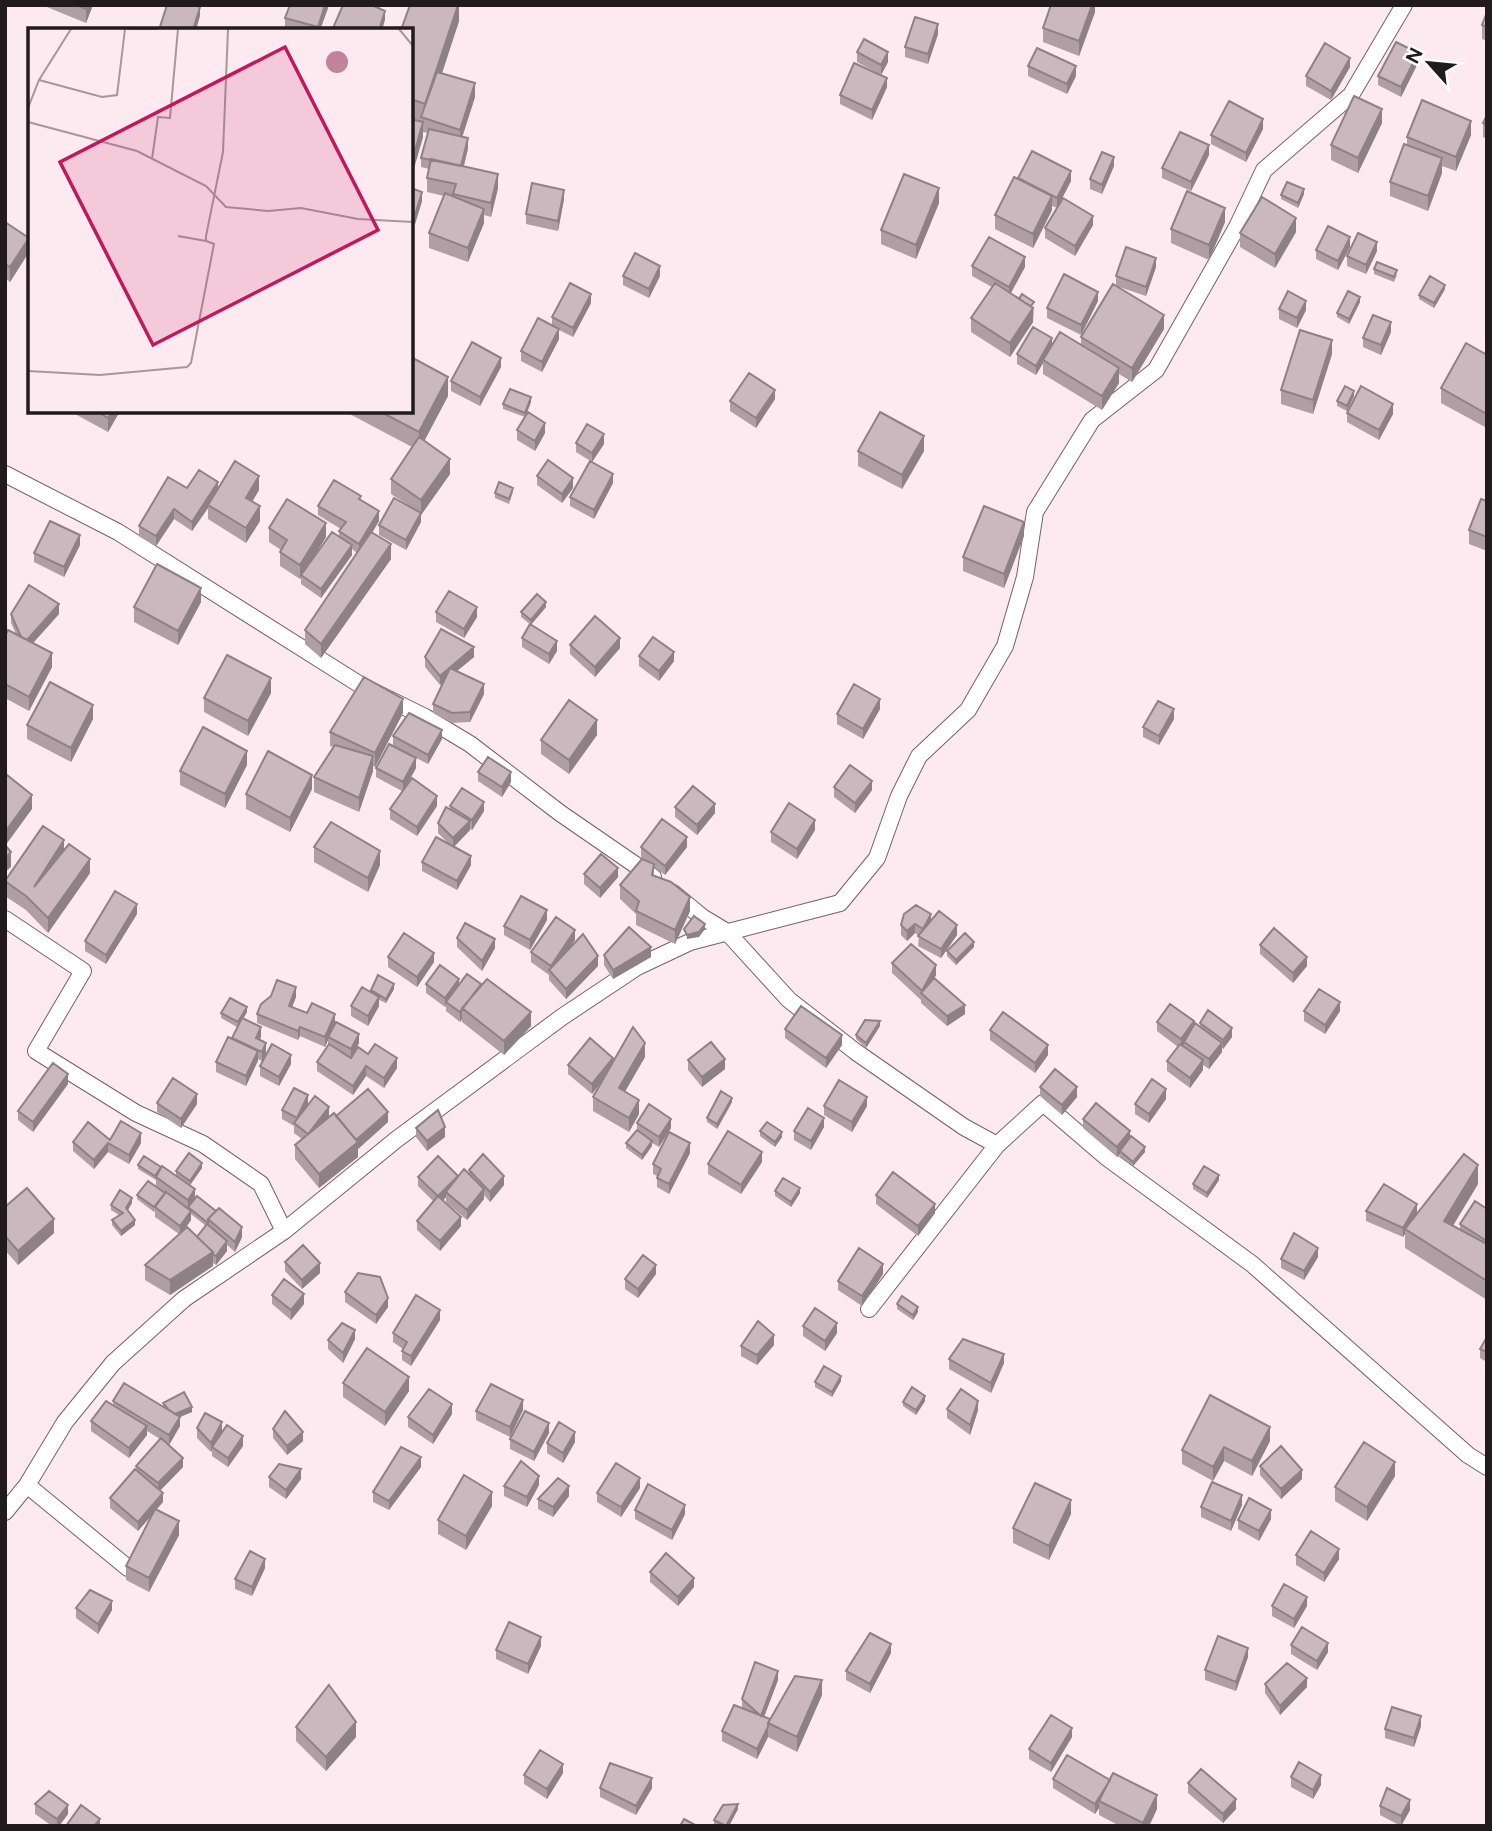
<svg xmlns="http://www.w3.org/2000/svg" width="1492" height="1831" viewBox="0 0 1492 1831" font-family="Figtree,sans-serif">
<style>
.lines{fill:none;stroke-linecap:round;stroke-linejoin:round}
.street-casing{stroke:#736268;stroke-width:18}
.street{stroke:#fff;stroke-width:16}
.wall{fill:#af9ea3;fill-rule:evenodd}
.shaded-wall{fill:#8e8185}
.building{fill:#cbb8be;stroke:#8e8185;stroke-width:2}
.inset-road{fill:none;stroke:#a5979c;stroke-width:2}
.view{fill:#c2185b;fill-opacity:0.15;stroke:#c2185b;stroke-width:3.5}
.inset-edge{fill:none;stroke:#221b1d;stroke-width:3.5}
</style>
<rect width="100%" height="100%" fill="#fde9f0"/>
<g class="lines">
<!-- street casing -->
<g class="street-casing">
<path id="street" d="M5,474L118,532L362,686L425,717L470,744L560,813L653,877
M673,893L702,917L727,932L789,1000L856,1052L964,1127L997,1145L1043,1103L1106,1157L1252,1264L1468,1455L1487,1467
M5,919L83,971L36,1051L136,1113L203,1144L261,1184L284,1231
M869,1309L997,1145
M27,1485L128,1568
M5,1512L27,1485L65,1422L113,1363L184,1299L284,1231L397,1139L562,1017L637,967L690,942L840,903L877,858L899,796L919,756L968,710L1005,646L1025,577L1035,512L1092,420L1156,370L1237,227L1264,170L1351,95L1404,5"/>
</g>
<!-- street -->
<use href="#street" class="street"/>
</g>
<!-- wall -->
<path class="wall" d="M42,5H93L86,23Z
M328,5V8L320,30H294L285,27V18Z
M459,5V21L442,73L475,97L462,137L468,148L464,166L498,188L491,217L484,215V223L468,262L429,248V233L444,196L427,192V178L429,169L421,167V158L428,133L423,132V137L414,168H411V119L421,122L411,118V30Z
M1095,5V12L1079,56L1043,42V28Z
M1487,12V41L1482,39V25Z
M938,34L928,64L905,57V47Z
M857,52L888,62L881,75L857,62Z
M1418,63L1401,97L1378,85V76Z
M1028,66L1076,76L1067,94L1028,76Z
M1350,67L1331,100L1306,86V76Z
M887,87L872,120L840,104V95Z
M1487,115V139L1483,137V123Z
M1382,123L1358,173L1331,160V145Z
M1263,129L1246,162L1211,144V135Z
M1471,135L1456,171L1442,166V173L1428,211L1390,196V182L1407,145V137Z
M1209,155L1191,191L1162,178V168Z
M1114,166L1102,194L1090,189V179Z
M1018,179L1071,181L1057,208L1052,206V210L1033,248L995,229V215Z
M411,188L422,201L415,224L411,223Z
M1304,194L1298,208L1281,199V195Z
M564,199L558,231L526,224V214Z
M939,203L916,259L881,244V230Z
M5,222L29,252L10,282L5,278Z
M1225,222L1209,260L1171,243V229Z
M1093,225L1075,256L1045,238V228Z
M1296,232L1275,268L1240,247V233Z
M1350,247L1338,270L1316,259V250Z
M1377,251L1366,274L1347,266V256Z
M972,266L1025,267L1011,293L1034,307L1033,322L1010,357L971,332V318L992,287L972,276Z
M1156,267L1146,296L1116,286V276Z
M1374,269L1397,275L1394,282L1374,274Z
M623,276H660L649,298L623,285Z
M1445,289L1434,308L1419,299V295Z
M1098,301L1081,335L1047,318V308Z
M1360,302L1349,324L1337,317V313Z
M591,303L573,337L559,330V339L542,372L521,361V351L552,326V317Z
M1279,309L1306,310L1297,328L1279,319Z
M1164,329L1132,382L1119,374V383L1102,410L1043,374V363L1036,375L1017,364V354L1052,345H1081V337Z
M1391,332L1381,355L1363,347V338Z
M1332,354L1313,414L1281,404V390Z
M1487,355L1485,427L1441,403V388Z
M501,367L480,406L451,391V381Z
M448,396L424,441L450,474L421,515V522L406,550L379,535V525L408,505L391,494V479L412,447L344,411H411Z
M1354,396L1347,411L1337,406V401Z
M775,399L756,428L730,411V401Z
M531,402L525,417L545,433L535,451L517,440V430L525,417L503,409V404Z
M75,411H120L108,432L75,414Z
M1347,413L1393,414L1379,440L1347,422Z
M576,443L604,444L592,462L576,452Z
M858,451H924L902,489L858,466Z
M537,476L573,488L562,503L537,485Z
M613,483L594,519L570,506V497Z
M187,488L259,490L252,502L260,521L246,543L208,519V508L192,531L174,519L156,546L139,536V526Z
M513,492L509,504L495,498V493Z
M361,500L379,521L372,533L391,559L321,658L305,644V630L357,553L352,549V555L321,598L301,584V576L300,579L280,566V552L281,550L269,542V528L326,537L309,564L339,537V531L341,529L318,515V506Z
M1487,501V551L1469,544V530Z
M1024,536L1004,588L963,571V557Z
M80,545L64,577L34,562V553Z
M201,602L178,645L134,622V607Z
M546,607L531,624L557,651L549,664L522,647V638L530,624L521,617V612Z
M436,612L477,617L464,638L436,622Z
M11,614H59L33,643L52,667L29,711L5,698V636L16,634L11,623Z
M570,645L620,648L595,677L570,654Z
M639,656L674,661L659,681L639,666Z
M425,657H474L457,671L484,694L470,722L452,723L433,713V704L443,682L440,685L425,667Z
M271,693L248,736L204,712V698Z
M880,709L863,739L837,724V714Z
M403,713L375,767L373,766V771L359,812L314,792V777L333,747L330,746V732Z
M93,719L71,762L27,739V725Z
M1174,719L1159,745L1143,737V727Z
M597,735L569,774L541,754V740Z
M393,736L442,739L428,764L393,746Z
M247,765L225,808L180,785V771Z
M376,768H416L407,784L437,806L417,836L390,819V809L402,791L376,777Z
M478,772L511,782L502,797L478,781Z
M834,787L872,790L855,813L834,797Z
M312,789L290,832L246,809V794Z
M450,806L484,811L472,830L470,829V830L454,846L471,865L457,890L422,871V862L448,843L438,833V823L450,810Z
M675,807L715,813L697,835L675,817Z
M815,830L797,859L771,842V832Z
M314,847L380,865L368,892L314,862Z
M641,847H687L665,875L654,867V876L690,911L675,944L636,925V914L620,899V885L645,861L641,857Z
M64,850L90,873L48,933L26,910L5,896V881Z
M584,874L618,877L600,898L584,884Z
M137,914L106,964L85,951V941Z
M547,920L530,950L504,935V926Z
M931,920L957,935L941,958L918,946L919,936L915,933L907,941L901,935V925Z
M457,938L495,948L482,971L457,947Z
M575,940L569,949L598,966L566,999L549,980V975L531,962V952Z
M1260,945L1307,966L1293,983L1260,954Z
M974,947L956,965L947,956V951Z
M604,955L651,957L613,979L604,965Z
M388,957L434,962L417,987L388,967Z
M892,963L936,975L934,979L965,1014L947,1026L921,1003V1000L892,973Z
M426,984H459L481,986L531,1026L504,1055L462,1022V1019L460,1022L446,1011V1006L445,1007L426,993Z
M394,989L386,1003L379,1000V1006L368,1026L351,1016V1006L371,992V990Z
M296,997L292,1007L335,1023L359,1043L351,1058L368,1054L397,1068L384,1088L366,1076L353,1095L317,1071V1062L328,1045V1040L325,1047L300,1036L298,1040L257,1023V1014Z
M1304,1011H1340L1325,1034L1304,1021Z
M247,1012L243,1019L261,1037L259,1040L266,1053L262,1061L258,1059L246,1086L216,1072V1062L232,1040L237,1027L221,1018V1013Z
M1157,1022L1194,1024L1200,1026V1023L1232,1037L1223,1049L1222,1048V1052L1209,1069L1203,1065V1070L1190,1088L1167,1071V1061L1178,1047L1157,1031Z
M880,1026L866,1048L856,1039V1035Z
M785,1029L842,1045L826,1068L785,1038Z
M990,1030L1048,1055L1035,1073L990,1040Z
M645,1057L625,1091L639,1114L629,1132L593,1111V1097L602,1081L592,1094L568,1074V1065L613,1062Z
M688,1060L725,1069L702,1087L688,1070Z
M291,1064L279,1086L260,1076V1066Z
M68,1084L33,1132L18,1120V1111Z
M1040,1087L1077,1097L1062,1115L1040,1096Z
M1166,1099L1149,1123L1135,1114V1104Z
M732,1102L717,1129L707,1122V1118Z
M157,1103L197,1104L181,1128L157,1112Z
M308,1105L329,1117L336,1116L388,1122L358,1149V1157L319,1188L295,1159V1145L302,1139L294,1133V1126L282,1119V1110Z
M824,1106H867L852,1132L824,1115Z
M1083,1119L1130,1137L1145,1152L1133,1166L1120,1156V1154L1117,1157L1083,1128Z
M637,1123L671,1128L659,1147L652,1143V1146L642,1160L626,1148V1143L637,1130Z
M824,1127L811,1150L794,1140V1131Z
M416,1128L445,1137L427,1151L416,1137Z
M760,1131L782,1137L775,1147L760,1136Z
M110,1140L141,1143L129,1164L108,1152L94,1169L73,1151V1142Z
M690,1153L669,1194L657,1187V1176L653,1174V1164Z
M762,1162L741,1194L708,1174V1164Z
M138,1165L194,1200L242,1237L235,1252L227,1245V1251L216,1265L213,1263V1266L170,1295L145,1280V1265L179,1234L155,1217V1211L154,1212L137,1199V1195L156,1186V1180L138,1169ZM191,1214L206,1226L197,1237L185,1229L191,1220Z
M202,1168L190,1185L176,1176V1171Z
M469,1170L504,1185L490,1202L484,1195V1199L467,1220L446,1202V1197L443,1201L461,1226L440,1251L417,1230V1221L433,1201L418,1186V1177L458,1178L469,1174Z
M1219,1180L1207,1198L1193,1189V1184Z
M1478,1184L1453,1226L1460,1230V1224L1487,1209V1300L1405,1248V1234L1403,1237L1366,1221V1211L1417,1214Z
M775,1191L800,1193L791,1207L775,1196Z
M876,1195L935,1213L918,1236L876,1204Z
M132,1203L128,1210L135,1225L121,1236L112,1225V1220L119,1215L111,1210V1205Z
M5,1207L54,1233L18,1265L5,1250Z
M1318,1257L1304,1280L1281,1268V1259Z
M285,1262L320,1273L302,1289L285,1271Z
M656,1274L638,1298L625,1289V1279Z
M883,1274L862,1306L838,1290V1281Z
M345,1292L388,1307L376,1324L345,1302Z
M272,1295L304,1304L291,1320L272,1304Z
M897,1304L918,1312L913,1320L897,1309Z
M440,1320L411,1366L402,1360V1351L403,1349L393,1342V1333Z
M803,1326L837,1333L825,1351L803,1336Z
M1487,1337V1362L1480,1358V1349Z
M355,1339L343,1363L328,1349V1340Z
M774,1345L757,1365L741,1356V1346Z
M949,1359L1004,1363L991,1393L949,1369Z
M841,1381L832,1397L815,1387V1382Z
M343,1383L409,1391L385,1426L343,1397Z
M113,1401L163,1406V1403L192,1412L180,1416V1426L169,1445L166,1443L183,1467L160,1490L163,1502L156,1509L179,1535L149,1592L126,1580V1566L153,1514L138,1531L110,1508V1498L136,1470V1466L160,1439L147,1431V1435L129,1458L91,1431V1421L113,1405Z
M925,1401L916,1415L903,1406V1402Z
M947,1409L978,1410L970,1435L947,1418Z
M523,1410L510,1437L476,1420V1411Z
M452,1414L433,1444L408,1427V1417Z
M197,1428L222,1431L243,1446L228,1467L212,1456V1451L211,1452L197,1438Z
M273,1429L303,1441L287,1455L273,1438Z
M549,1433L534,1461L510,1449V1439Z
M1270,1441L1252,1476L1224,1461L1213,1481L1182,1464V1450Z
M575,1442L563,1463L547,1453V1443Z
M1260,1466L1302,1479L1281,1499L1260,1475Z
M421,1467L389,1510L373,1502V1492Z
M1395,1476L1367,1521L1335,1501V1487Z
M269,1477L301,1479L286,1499L269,1487Z
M539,1485L527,1507L504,1496V1486Z
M640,1488L621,1517L597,1502V1493Z
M569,1496L553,1517L538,1509V1499Z
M1242,1505L1231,1531L1201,1517V1507Z
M492,1506L466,1550L438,1534V1520Z
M635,1510L685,1514L672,1540L635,1519Z
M1071,1514L1049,1560L1013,1543V1528Z
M1271,1519L1259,1541L1238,1529V1520Z
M1296,1555L1339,1559L1324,1582L1296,1565Z
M265,1568L252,1596L235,1589V1579Z
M650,1572L694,1587L678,1606L650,1582Z
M1272,1606H1307L1294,1628L1272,1616Z
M76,1608L112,1610L98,1634L76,1618Z
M1291,1645L1328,1652L1317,1670L1291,1654Z
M541,1646L528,1674L496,1659V1650Z
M891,1653L870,1693L846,1680V1671Z
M1248,1657L1236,1691L1205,1680V1670Z
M778,1680L764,1717L770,1719L822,1695L797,1752L768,1737L757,1759L722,1741V1731L742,1708V1699Z
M1265,1684L1307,1687L1280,1715L1265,1693Z
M1421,1726L1414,1747L1385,1738V1729Z
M296,1727L356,1737L326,1771L296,1741Z
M1072,1737L1051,1772L1029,1759V1749Z
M563,1773L547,1799L524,1784V1775Z
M1291,1777L1321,1785L1313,1799L1291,1787Z
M1053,1779L1157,1809L1149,1826H1120L1099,1815V1808L1095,1814L1053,1788Z
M1188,1783L1236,1809L1223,1823L1188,1793Z
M600,1788H652L636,1815L600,1797Z
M35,1804L68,1814L59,1826H52L35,1814Z
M1380,1806L1410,1810L1401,1826L1380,1815Z
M738,1809L729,1826L714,1825V1820Z"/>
<!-- shaded-wall -->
<path class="shaded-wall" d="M87,5H93L86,23V9Z
M325,5H328V8L320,30H318Z
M458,5H459V21L427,119L425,104Z
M1092,5H1095V12L1079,56V41Z
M200,7V16L196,30H193Z
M385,11V20L382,30H379Z
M938,24V34L928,64V54Z
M888,52V62L881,75V65Z
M1418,53V63L1401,97V87Z
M1350,58V67L1331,100V91Z
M1076,66V76L1067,94V84Z
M887,78V87L872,120V110Z
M475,83V97L460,144V130Z
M1382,109V123L1358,173V158Z
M1263,119V129L1246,162V153Z
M1471,121V135L1456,171V157Z
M423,122V137L414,168V154Z
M468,138V148L461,177V168Z
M1209,145V155L1191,191V182Z
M1114,157V166L1102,194V185Z
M1442,158V173L1428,211V196Z
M1071,171V181L1057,208V198Z
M498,174V188L491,217V203Z
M939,188V203L916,259V245Z
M1304,189V194L1298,208V203Z
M564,190V199L558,231V221Z
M422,192V201L415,224V215Z
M1052,196V210L1033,248V234Z
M1225,208V222L1209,260V245Z
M484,209V223L468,262V248Z
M1093,216V225L1075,256V246Z
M1296,218V232L1275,268V254Z
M1350,237V247L1338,270V261Z
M29,238V252L10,282V267Z
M1377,242V251L1366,274V265Z
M1025,257V267L1009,296V287Z
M1156,258V267L1146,296V287Z
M660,266V276L649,298V289Z
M1445,285V289L1434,308V303Z
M1098,292V301L1081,335V325Z
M591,294V303L573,337V328Z
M1360,297V302L1349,324V319Z
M1306,301V310L1297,328V318Z
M1033,308V322L1010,357V343Z
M1164,315V329L1132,382V368Z
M1391,322V332L1381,355V345Z
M559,329V339L542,372V362Z
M1052,338V347L1043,360V363L1036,375V366Z
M1332,340V354L1313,414V400Z
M501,358V367L480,406V397Z
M1119,368V383L1102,410V396Z
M448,377V396L419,451V432Z
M775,390V399L756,428V418Z
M1354,391V396L1347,411V406Z
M531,397V402L525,418V413Z
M1393,404V414L1379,440V430Z
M1487,410V424L1485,427V413Z
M112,411H120L108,432V418Z
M545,423V433L535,451V441Z
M604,434V444L592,462V453Z
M924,436V451L902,489V475Z
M450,459V474L421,515V500Z
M613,474V483L594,519V510Z
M259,476V490L246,512V498Z
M573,478V488L562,503V494Z
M218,482V491L208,505V508L192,531V522Z
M260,506V521L246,543V528Z
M174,509V519L156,546V536Z
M379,511V521L359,554V544Z
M421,513V522L406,550V540Z
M1024,522V536L1004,588V574Z
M326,523V537L300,579V565Z
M80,535V545L64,577V567Z
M391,544V559L321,658V644Z
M352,545V555L321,598V589Z
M201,588V602L178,645V631Z
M546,602V607L531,625V620Z
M59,604V614L24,653V643Z
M477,607V617L464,638V629Z
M620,638V648L595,677V667Z
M557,641V651L549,664V654Z
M474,647V657L440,685V676Z
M674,652V661L659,681V671Z
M52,653V667L29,711V697Z
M271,678V693L248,736V721Z
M484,684V694L470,722V712Z
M403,699V713L375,767V753Z
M880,699V709L863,739V729Z
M93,705V719L71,762V748Z
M1174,709V719L1159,745V736Z
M597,720V735L569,774V760Z
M442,730V739L428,764V755Z
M247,751V765L225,808V794Z
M373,756V771L359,812V798Z
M416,758V768L403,792V782Z
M511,772V782L502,797V787Z
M312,775V789L290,832V818Z
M872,781V790L855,813V803Z
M32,795V809L5,846V832Z
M437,796V806L417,836V827Z
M484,802V811L472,830V820Z
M715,804V813L697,835V825Z
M815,820V830L797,859V849Z
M470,821V830L453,848V838Z
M687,837V847L665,875V866Z
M64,840V855L34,887Z
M380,851V865L368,892V878Z
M11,852V867L5,872V858Z
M471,856V865L457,890V881Z
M90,859V873L48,933V918Z
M618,868V877L600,898V888Z
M690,897V911L675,944V930Z
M137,904V914L106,964V955Z
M547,910V920L530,950V940Z
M931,914V924L923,938V929Z
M705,924V929L699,937L687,939V935Z
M915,924V933L907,941V931Z
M957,925V935L941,958V949Z
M575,930V940L552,974L551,972V966Z
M495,939V948L482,971V961Z
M974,942V947L956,965V960Z
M651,947V957L613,979V970Z
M434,953V962L417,987V977Z
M598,956V966L566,999V989Z
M1307,957V966L1293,983V973Z
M936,965V975L924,996L922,993V991Z
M459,979V989L446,1002L445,1007V998Z
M394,984V989L386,1003V999Z
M296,987V997L289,1015V1006Z
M379,997V1006L368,1026V1016Z
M1340,1002V1011L1325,1034V1025Z
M965,1005V1014L947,1026V1016Z
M247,1007V1012L238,1027V1022Z
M462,1009V1019L460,1022V1012Z
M531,1012V1026L504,1055V1041Z
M335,1014V1024L328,1037V1040L325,1047V1037Z
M880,1021V1026L866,1048V1043Z
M1194,1021V1030L1184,1042V1044L1181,1048V1039Z
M261,1027V1037L256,1048V1038Z
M300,1027V1036L298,1040V1031Z
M1232,1028V1037L1223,1049V1040Z
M359,1034V1043L351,1059V1049Z
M842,1035V1045L826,1068V1058Z
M266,1043V1053L262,1061V1052Z
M645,1043V1057L619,1102V1088Z
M1222,1043V1052L1209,1069V1059Z
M1048,1045V1055L1035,1073V1063Z
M258,1051V1061L246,1086V1076Z
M291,1055V1064L279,1086V1077Z
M397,1058V1068L384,1088V1078Z
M613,1058V1067L592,1094V1084Z
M725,1059V1069L702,1087V1077Z
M1203,1060V1070L1190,1088V1078Z
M366,1066V1076L353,1095V1086Z
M68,1074V1084L33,1132V1122Z
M1077,1087V1097L1062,1115V1105Z
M1166,1089V1099L1149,1123V1114Z
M197,1094V1104L181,1128V1119Z
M308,1095V1105L297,1127V1118Z
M867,1097V1106L852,1132V1122Z
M732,1098V1102L717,1129V1124Z
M639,1100V1114L629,1132V1118Z
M329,1107V1117L308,1134Z
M388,1112V1122L358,1149V1157L319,1188V1174Z
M824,1118V1127L811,1150V1141Z
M671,1119V1128L659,1147V1137Z
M445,1127V1137L427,1151V1141Z
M1130,1131V1141L1120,1151V1154L1117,1157V1147Z
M782,1132V1137L775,1147V1142Z
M141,1133V1143L129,1164V1155Z
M652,1141V1146L642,1160V1155Z
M108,1143V1152L94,1169V1160Z
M690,1143V1153L669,1194V1184Z
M1145,1147V1152L1133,1166V1162Z
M762,1152V1162L741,1194V1185Z
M202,1163V1168L190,1185V1181Z
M1478,1165V1184L1444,1240V1221Z
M1219,1175V1180L1207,1198V1193Z
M458,1176V1186L446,1192V1197L438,1206V1196Z
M504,1176V1185L490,1202V1192Z
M800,1188V1193L791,1207V1202Z
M195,1189V1199L188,1209V1200Z
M484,1189V1199L467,1220V1210Z
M132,1198V1203L126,1213V1208Z
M935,1204V1213L918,1236V1226Z
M1417,1204V1214L1405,1229V1234L1403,1237V1228Z
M191,1211V1220L180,1235V1226Z
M461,1217V1226L440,1251V1241Z
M54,1219V1233L18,1265V1251Z
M135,1220V1225L121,1236V1231Z
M242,1227V1237L235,1252V1242Z
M227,1241V1251L216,1265V1256Z
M1318,1248V1257L1304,1280V1271Z
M213,1252V1266L170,1295V1280Z
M320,1263V1273L302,1289V1280Z
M883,1264V1274L862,1306V1296Z
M656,1265V1274L638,1298V1289Z
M304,1294V1304L291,1320V1310Z
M388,1298V1307L376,1324V1315Z
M918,1307V1312L913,1320V1315Z
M440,1310V1320L411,1366V1356Z
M837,1323V1333L825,1351V1341Z
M355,1330V1339L343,1363V1353Z
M774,1335V1345L757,1365V1355Z
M1004,1354V1363L991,1393V1383Z
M841,1376V1381L832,1397V1392Z
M409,1377V1391L385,1426V1412Z
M925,1396V1401L916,1415V1410Z
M523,1400V1410L510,1437V1427Z
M978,1401V1410L970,1435V1425Z
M452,1404V1414L433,1444V1435Z
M192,1407V1412L173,1420V1415Z
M180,1417V1426L169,1445V1435Z
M222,1422V1432L212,1447L211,1452V1443Z
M549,1423V1433L534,1461V1452Z
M147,1426V1435L129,1458V1448Z
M1270,1427V1441L1252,1476V1461Z
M303,1432V1441L287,1455V1446Z
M575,1432V1442L563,1463V1453Z
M243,1436V1446L228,1467V1458Z
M1224,1447V1461L1213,1481V1467Z
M421,1457V1467L389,1510V1501Z
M183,1458V1467L158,1493V1483Z
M1395,1462V1476L1367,1521V1507Z
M301,1469V1479L286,1499V1490Z
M1302,1470V1479L1281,1499V1489Z
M539,1476V1485L527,1507V1497Z
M640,1478V1488L621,1517V1507Z
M569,1486V1496L553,1517V1507Z
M492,1492V1506L466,1550V1536Z
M163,1493V1502L138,1531V1522Z
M1242,1495V1505L1231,1531V1521Z
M1071,1500V1514L1049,1560V1546Z
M685,1505V1514L672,1540V1530Z
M1271,1510V1519L1259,1541V1531Z
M179,1521V1535L149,1592V1578Z
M1339,1549V1559L1324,1582V1573Z
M265,1559V1568L252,1596V1587Z
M694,1578V1587L678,1606V1597Z
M1307,1597V1606L1294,1628V1619Z
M112,1601V1610L98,1634V1624Z
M541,1637V1646L528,1674V1664Z
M1328,1643V1652L1317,1670V1661Z
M891,1644V1653L870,1693V1684Z
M1248,1648V1657L1236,1691V1682Z
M778,1671V1680L761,1725V1716Z
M1307,1678V1687L1280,1715V1706Z
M822,1680V1695L797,1752V1737Z
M1421,1716V1726L1414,1747V1738Z
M356,1722V1737L326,1771V1757Z
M768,1727V1737L757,1759V1749Z
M1072,1728V1737L1051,1772V1763Z
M563,1764V1773L547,1799V1789Z
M1321,1775V1785L1313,1799V1790Z
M652,1778V1788L636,1815V1806Z
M1110,1780L1099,1801V1808L1095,1814V1804Z
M1157,1795V1809L1149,1826H1143V1823Z
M1236,1799V1809L1223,1823V1814Z
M1410,1800V1810L1401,1826V1816Z
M738,1804V1809L729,1826H726Z
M68,1805V1814L59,1826H57V1819Z
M100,1819V1826H94Z"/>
<!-- building -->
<path class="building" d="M77,5H87L86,9Z
M167,5H195L200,7L193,30H159Z
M290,5H325L318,27L285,18Z
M343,5H372L385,11L379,30H340L333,28Z
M410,5H458L425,104L411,99V30H401Z
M1051,5H1092L1079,41L1043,28Z
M1487,12V27L1482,25Z
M915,17L938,24L928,54L905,47Z
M864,39L888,52L881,65L857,52Z
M1396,42L1418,53L1401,87L1378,76Z
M1325,43L1350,58L1331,91L1306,76Z
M1037,48L1076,66L1067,84L1028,66Z
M854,63L887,78L872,110L840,95Z
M437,72L475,83L460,130L421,117Z
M1354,96L1382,109L1358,158L1331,145Z
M1422,100L1471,121L1456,157L1407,137Z
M1229,101L1263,119L1246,153L1211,135Z
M1487,115V125L1483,123Z
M411,119L423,122L414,154H411Z
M429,129L468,138L461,166L421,158Z
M1180,132L1209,145L1191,182L1162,168Z
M1404,144L1442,158L1428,196L1390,182Z
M1032,151L1071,171L1057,198L1018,178Z
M1102,152L1114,157L1102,185L1090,179Z
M431,159L498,174L491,203L453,194L456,184L427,178Z
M904,174L939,188L916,245L881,230Z
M1014,177L1052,196L1033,234L995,215Z
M1287,182L1304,189L1298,203L1281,195Z
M532,183L564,190L558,221L526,214Z
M411,188L422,192L415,215L411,214Z
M1187,191L1225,208L1209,245L1171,229Z
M445,193L484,209L468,248L429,233Z
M1262,197L1296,218L1275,254L1240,233Z
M1063,198L1093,216L1075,246L1045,228Z
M5,222L29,238L10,267L5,264Z
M1328,226L1350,237L1338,261L1316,250Z
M1358,233L1377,242L1366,265L1347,256Z
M989,237L1025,257L1009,287L972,266Z
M1126,247L1156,258L1146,287L1116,276Z
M635,253L660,266L649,289L623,276Z
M1377,262L1397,270L1394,277L1374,269Z
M1064,274L1098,292L1081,325L1047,308Z
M1430,276L1445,285L1434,303L1419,295Z
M570,283L591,294L573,328L552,317Z
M995,283L1033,308L1010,343L971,318Z
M1113,284L1164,315L1132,368L1081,337Z
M1288,291L1306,301L1297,318L1279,309Z
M1348,291L1360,297L1349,319L1337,313Z
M1022,294L1034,302L1031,306L1019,299Z
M1373,315L1391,322L1381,345L1363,338Z
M538,318L559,329L542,362L521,351Z
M1033,327L1052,338L1036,366L1017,354Z
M1300,330L1332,340L1313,400L1281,390Z
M1060,332L1119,368L1102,396L1043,360Z
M472,342L501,358L480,397L451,381Z
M1466,343L1487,355V410L1485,413L1441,388Z
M411,357L448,377L419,432L379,411H411Z
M749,373L775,390L756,418L730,401Z
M1345,386L1354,391L1347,406L1337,401Z
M1361,386L1393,404L1379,430L1347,413Z
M510,389L531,397L525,413L503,404Z
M96,411H112L108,418Z
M528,412L545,423L535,441L517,430Z
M880,412L924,436L902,475L858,451Z
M587,424L604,434L592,453L576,443Z
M419,437L450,459L421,500L391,479Z
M548,460L573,478L562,494L537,476Z
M235,461L259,476L246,498L260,506L246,528L208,505Z
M590,461L613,474L594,510L570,497Z
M199,470L218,482L192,522L174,509L156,536L139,526L168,477L187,488Z
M334,480L361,496L359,499L379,511L359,544L339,531L346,522L318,506Z
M499,482L513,488L509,499L495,493Z
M394,498L421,513L406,540L379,525Z
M287,499L326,523L300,565L280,552L287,540L269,528Z
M1481,499L1487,501V537L1469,530Z
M984,506L1024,522L1004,574L963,557Z
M50,521L80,535L64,567L34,553Z
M332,532L352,545L321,589L301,575Z
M371,532L391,544L321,644L305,630Z
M157,564L201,588L178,631L134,607Z
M29,585L59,604L27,640L21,637L11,614Z
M449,591L477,607L464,629L436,612Z
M537,594L546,602L531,620L521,612Z
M595,616L620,638L595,667L570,645Z
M530,624L557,641L549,654L522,638Z
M441,629L474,647L440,676L425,657Z
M8,630L52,653L29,697L5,684V636Z
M653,637L674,652L659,671L639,656Z
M227,655L271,678L248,721L204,698Z
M450,668L484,684L470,712L452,713L433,704Z
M364,677L403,699L375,753L330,732Z
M50,682L93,705L71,748L27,725Z
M854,684L880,699L863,729L837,714Z
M569,700L597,720L569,760L541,740Z
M1158,701L1174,709L1159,736L1143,727Z
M409,713L442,730L428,755L393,736Z
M203,727L247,751L225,794L180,771Z
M389,744L416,758L403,782L376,768Z
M335,745L373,756L359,798L314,777Z
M268,751L312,775L290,818L246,794Z
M488,757L511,772L502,787L478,772Z
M850,765L872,781L855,803L834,787Z
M7,775L32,795L5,832V778Z
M412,778L437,796L417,827L390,809Z
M693,786L715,804L697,825L675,807Z
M462,788L484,802L472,820L450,806Z
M789,803L815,820L797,849L771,832Z
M446,807L470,821L453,838L438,823Z
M662,819L687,837L665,866L641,847Z
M331,822L380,851L368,878L314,847Z
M43,826L64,840L34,887L69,844L90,859L48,918L26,896L5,881Z
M436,837L471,856L457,881L422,862Z
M5,845L11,852L5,858Z
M601,854L618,868L600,888L584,874Z
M642,859L654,864L652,875L671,882L690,897L675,930L636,911L639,901L620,885Z
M115,891L137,904L106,955L85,941Z
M521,896L547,910L530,940L504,926Z
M916,905L931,914L923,929L915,924L907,931L901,925L904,914Z
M939,911L957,925L941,949L918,936Z
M694,916L705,924L699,932L687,935L684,929Z
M556,917L575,930L551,966L531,952Z
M465,923L495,939L482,961L457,938Z
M629,927L651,947L613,970L604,955Z
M1274,928L1307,957L1293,973L1260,945Z
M404,933L434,953L417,977L388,957Z
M965,933L974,942L956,960L947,951Z
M583,934L598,956L566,989L549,970Z
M911,944L936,965L922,991L892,963Z
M440,965L459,979L445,998L426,984Z
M467,974L481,984L460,1012L446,1002Z
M378,975L394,984L386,999L371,990Z
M934,978L965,1005L947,1016L921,993Z
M487,979L531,1012L504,1041L462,1008Z
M277,980L296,987L289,1006L307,1013L312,1003L335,1014L325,1037L300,1027L298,1031L257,1014L261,1004L271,996Z
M362,987L379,997L368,1016L351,1006Z
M1319,989L1340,1002L1325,1025L1304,1011Z
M230,998L247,1007L238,1022L221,1013Z
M1170,1004L1194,1021L1181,1039L1157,1022Z
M801,1006L842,1035L826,1058L785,1029Z
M1208,1010L1232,1028L1223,1040L1200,1023Z
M1003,1012L1048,1045L1035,1063L990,1030Z
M242,1018L261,1027L256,1038L266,1043L262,1052L232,1038Z
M865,1020L880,1021L866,1043L856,1035Z
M336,1022L359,1034L351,1049L328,1037Z
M1195,1023L1222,1043L1209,1059L1184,1042Z
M633,1027L645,1043L619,1088L639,1100L629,1118L593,1097Z
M228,1037L258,1051L246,1076L216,1062Z
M590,1038L613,1058L592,1084L568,1065Z
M711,1042L725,1059L702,1077L688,1060Z
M272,1044L291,1055L279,1077L260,1066Z
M329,1044L351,1058L358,1047L368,1054L375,1044L397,1058L384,1078L366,1066L353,1086L317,1062Z
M1180,1044L1203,1060L1190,1078L1167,1061Z
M53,1063L68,1074L33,1122L18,1111Z
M1055,1069L1077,1087L1062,1105L1040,1087Z
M173,1078L197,1094L181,1119L157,1103Z
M1152,1079L1166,1089L1149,1114L1135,1104Z
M839,1080L867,1097L852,1122L824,1106Z
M294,1088L308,1095L297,1118L282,1110Z
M368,1089L388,1112L356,1140L336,1116Z
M721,1091L732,1098L717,1124L707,1118Z
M315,1096L329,1107L308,1134L294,1123Z
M1096,1103L1130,1131L1117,1147L1083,1119Z
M649,1104L671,1119L659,1137L637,1123Z
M808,1108L824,1118L811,1141L794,1131Z
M438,1110L445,1127L427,1141L416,1128Z
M334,1113L358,1142L319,1174L295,1145Z
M121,1121L141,1133L129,1155L108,1143L94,1160L73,1142L88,1122L110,1140Z
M767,1122L782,1132L775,1142L760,1131Z
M637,1130L652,1141L642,1155L626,1143Z
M728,1131L762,1152L741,1185L708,1164Z
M669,1132L690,1143L669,1184L657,1178L661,1169L653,1164Z
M1131,1136L1145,1147L1133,1162L1120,1151Z
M189,1153L202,1163L190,1181L176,1171Z
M483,1154L504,1176L490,1192L469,1170Z
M1464,1154L1478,1165L1444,1221L1487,1244V1281L1405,1229Z
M144,1156L161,1167L155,1176L138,1165Z
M438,1156L458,1176L438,1196L461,1217L440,1241L417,1221L438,1196L418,1177Z
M162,1166L195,1189L188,1200L156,1177Z
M1204,1166L1219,1175L1207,1193L1193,1184Z
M464,1169L484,1189L467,1210L446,1192Z
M893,1172L935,1204L918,1226L876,1195Z
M783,1178L800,1188L791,1202L775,1191Z
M148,1181L165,1193L154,1207L137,1195Z
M1384,1184L1417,1204L1403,1228L1366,1211Z
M27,1188L54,1219L18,1251L5,1236V1207Z
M120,1190L132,1198L126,1208L135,1220L121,1231L112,1220L123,1213L111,1205Z
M166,1192L191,1211L180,1226L155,1207Z
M197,1196L216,1211L208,1219V1223L188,1207Z
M1475,1201L1487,1209V1241L1460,1224Z
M219,1208L242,1227L235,1242L208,1219Z
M207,1224L227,1241L216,1256L213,1254V1252L197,1237Z
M187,1227L213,1252L170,1280L145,1265Z
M1294,1233L1318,1248L1304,1271L1281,1259Z
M303,1245L320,1263L302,1280L285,1262Z
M859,1248L883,1264L862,1296L838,1281Z
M643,1255L656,1265L638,1289L625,1279Z
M358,1273L380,1277L388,1298L376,1315L345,1292Z
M284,1279L304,1294L291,1310L272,1295Z
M416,1295L440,1310L411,1356L402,1351L407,1342L393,1333Z
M902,1296L918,1307L913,1315L897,1304Z
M815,1308L837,1323L825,1341L803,1326Z
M758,1321L774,1335L757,1355L741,1346Z
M342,1323L355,1330L343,1353L328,1340Z
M1487,1337V1352L1480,1349Z
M963,1339L1004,1354L991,1383L949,1359Z
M367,1348L409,1377L385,1412L343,1383Z
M824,1366L841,1376L832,1392L815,1382Z
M124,1383L180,1417L169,1435L113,1401Z
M491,1384L523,1400L510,1427L476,1411Z
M912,1387L925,1396L916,1410L903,1402Z
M429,1389L452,1404L433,1435L408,1417Z
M961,1389L978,1401L970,1425L947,1409Z
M184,1392L192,1407L175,1414L168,1409L163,1403Z
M1210,1395L1270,1427L1252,1461L1224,1447L1213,1467L1182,1450Z
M106,1401L147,1426L129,1448L91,1421Z
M285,1411L303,1432L287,1446L273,1429Z
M525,1411L549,1423L534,1452L510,1439Z
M205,1413L222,1422L211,1443L197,1428Z
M559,1422L575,1432L563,1453L547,1443Z
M227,1425L243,1436L228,1458L212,1447Z
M161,1438L183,1458L158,1483L136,1466Z
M1364,1442L1395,1462L1367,1507L1335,1487Z
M1281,1446L1302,1470L1281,1489L1260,1466Z
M401,1447L421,1457L389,1501L373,1492Z
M521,1461L539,1476L527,1497L504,1486Z
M616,1463L640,1478L621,1507L597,1493Z
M279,1464L301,1469L286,1490L269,1477Z
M135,1469L163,1493L138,1522L110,1498Z
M464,1475L492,1492L466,1536L438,1520Z
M558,1478L569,1486L553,1507L538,1499Z
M1212,1482L1242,1495L1231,1521L1201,1507Z
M1035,1483L1071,1500L1049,1546L1013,1528Z
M648,1484L685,1505L672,1530L635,1510Z
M1249,1498L1271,1510L1259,1531L1238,1520Z
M155,1509L179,1521L149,1578L126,1566Z
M1311,1531L1339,1549L1324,1573L1296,1555Z
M250,1551L265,1559L252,1587L235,1579Z
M666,1553L694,1578L678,1597L650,1572Z
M1284,1584L1307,1597L1294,1619L1272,1606Z
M90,1590L112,1601L98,1624L76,1608Z
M509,1622L541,1637L528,1664L496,1650Z
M1302,1627L1328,1643L1317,1661L1291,1645Z
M870,1633L891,1644L870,1684L846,1671Z
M1218,1636L1248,1648L1236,1682L1205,1670Z
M755,1662L778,1671L761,1716L742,1699Z
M1287,1663L1307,1678L1280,1706L1265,1684Z
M795,1676L822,1680L797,1737L768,1723Z
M329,1685L356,1722L326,1757L296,1727Z
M734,1705L770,1719L768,1723V1727L757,1749L722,1731Z
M1392,1707L1421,1716L1414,1738L1385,1729Z
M1051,1715L1072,1728L1051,1763L1029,1749Z
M540,1750L563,1764L547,1789L524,1775Z
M1067,1755L1110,1780L1095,1804L1053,1779Z
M1299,1762L1321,1775L1313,1790L1291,1777Z
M610,1763L652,1778L636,1806L600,1788Z
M1201,1769L1236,1799L1223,1814L1188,1783Z
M1113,1773L1157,1795L1143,1823L1099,1801Z
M1387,1788L1410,1800L1401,1816L1380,1806Z
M49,1791L68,1805L57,1819L35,1804Z
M738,1804L726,1826L714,1820L723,1805Z
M81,1805L100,1819L94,1826H66Z
M684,1819L697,1826H680Z"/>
<!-- overview -->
<g transform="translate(28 28)">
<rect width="385" height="385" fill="#fde9f0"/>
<path d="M298 34a11 11 0 1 1 22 0a11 11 0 1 1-22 0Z" fill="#c2849a"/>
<path class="inset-road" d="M101,1H130M371,1L385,18M11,52L74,69L89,67L97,1M0,80L11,52L43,1M0,94L109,123L178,158L198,179L240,183L273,180L330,191L385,194M124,131L130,89L142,90L150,1M150,208L178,213M0,343L72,347L159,339L163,335L186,216L178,213V208L195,124L200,1"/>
<path class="view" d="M257,19L350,202L125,317L32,134Z"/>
<rect width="385" height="385" class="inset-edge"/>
</g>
<!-- border -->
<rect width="1492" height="1831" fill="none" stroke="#221b1d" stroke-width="14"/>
<!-- north arrow -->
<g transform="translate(1429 63) rotate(297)" stroke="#ffffff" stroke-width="5" paint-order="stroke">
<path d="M0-5L12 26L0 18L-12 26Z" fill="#221b1d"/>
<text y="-10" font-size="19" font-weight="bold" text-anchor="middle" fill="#221b1d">N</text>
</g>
</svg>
